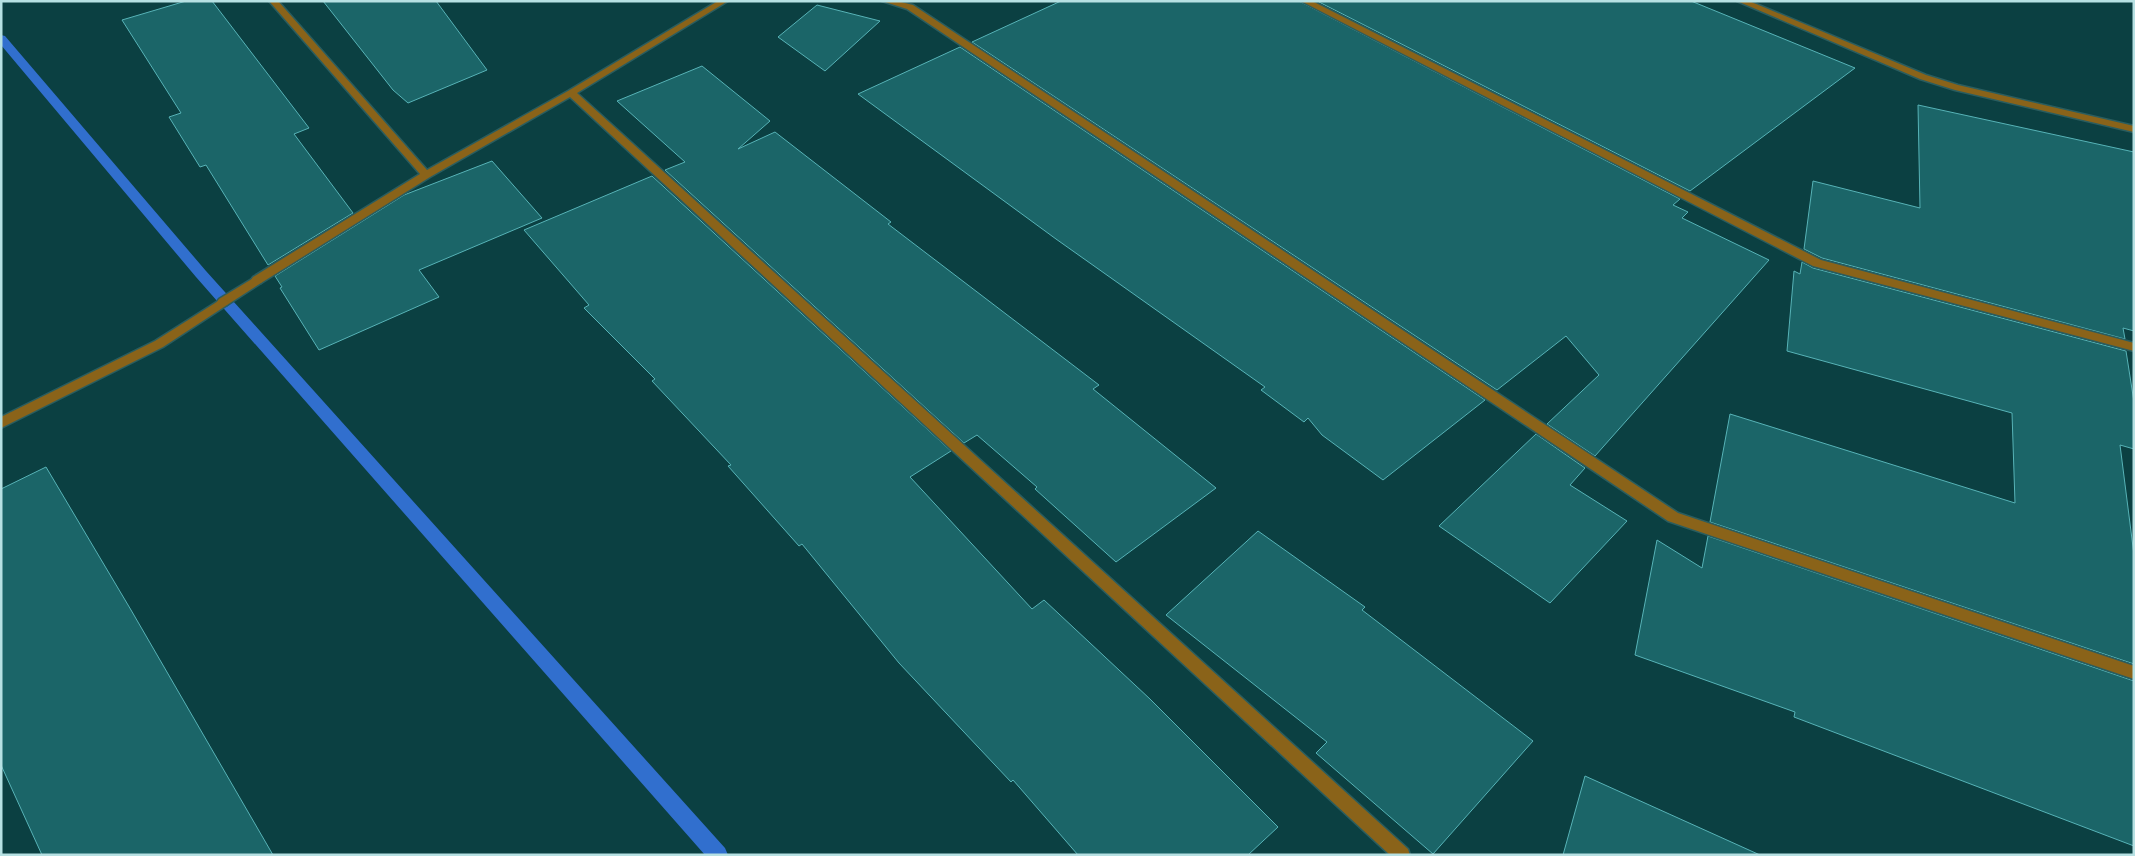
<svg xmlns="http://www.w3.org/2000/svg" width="2135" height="856" viewBox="0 0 2135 856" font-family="'Noto Serif',serif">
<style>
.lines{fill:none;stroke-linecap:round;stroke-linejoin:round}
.stream{fill:#316fce;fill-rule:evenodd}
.building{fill:#1b6568;stroke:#57b3b7}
.service-casing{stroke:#2a5d5f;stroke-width:3}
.minor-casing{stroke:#2a5d5f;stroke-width:3}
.service{fill:#8a6319;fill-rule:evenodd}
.minor{fill:#8a6319;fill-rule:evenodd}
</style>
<rect width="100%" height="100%" fill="#0b4042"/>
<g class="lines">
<!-- stream -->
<path class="stream" d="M1,35L5,36L206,271L725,848L728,855H705L196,277L1,45Z"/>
</g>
<!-- building -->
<path class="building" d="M186,1H212L309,128L294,134L353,213L268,265L206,165L200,167L169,117L181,113L122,20Z
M323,1H436L487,70L408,103L393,90Z
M1061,1H1299L1680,199L1673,205L1688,212L1682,218L1769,260L1595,456L1547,424L1599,375L1566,336L1497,390L972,42Z
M1317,1H1691L1855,68L1690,191Z
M817,5L880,21L825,71L778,37Z
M960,47L1485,400L1383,480L1322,435L1308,418L1304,422L1261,390L1265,387L1056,239L858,94Z
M702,66L770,121L738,149L775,132L891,222L888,224L1099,385L1093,389L1216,488L1116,562L1035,489L1037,487L977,435L964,443L665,170L685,162L617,101Z
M1918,105L2134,152V331L2123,328L2125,339L1822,258L1804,249L1813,181L1920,208Z
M492,161L542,218L419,270L439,297L319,350L280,288L282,287L275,276L404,195Z
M652,176L951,451L910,477L1032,609L1044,600L1150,699L1278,827L1248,855H1078L1013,780L1011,782L899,663L802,544L799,546L728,466L731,465L652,381L655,379L584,308L589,305L524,230Z
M1802,262L1813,268L2126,351L2134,402V449L2120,445L2134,555V664L1710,522L1730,414L2015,503L2012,413L1787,351L1794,271L1800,274Z
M1536,434L1585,468L1570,485L1627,521L1550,603L1439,526Z
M46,467L131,610L273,855H42L1,765V489Z
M1258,531L1365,607L1362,610L1533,741L1433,854L1316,753L1327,742L1166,615Z
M1708,536L2134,681V846L1794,717L1795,712L1635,655L1657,540L1702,568Z
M1585,776L1760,855H1563Z"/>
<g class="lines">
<!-- service casing -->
<g class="service-casing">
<path id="service" d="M257,276L263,280L261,283L227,305H219L217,302L219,299Z"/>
</g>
<!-- minor casing -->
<g class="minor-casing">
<path id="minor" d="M269,1H278L427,170L568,91L718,1H728L577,93L1408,849L1410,855H1390L570,97L430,177L261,283H253L251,280L253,277L420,174Z
M882,1H897L913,5L1678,513L2134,666V679L1668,521L907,9Z
M1301,1H1312L1821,260L2134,343V351L1813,266Z
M1737,1H1749L1926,75L1958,85L2134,126V132L1955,90L1920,79Z
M223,298L229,302L227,305L163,347L1,428V417L155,341Z"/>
</g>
<!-- service -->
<use href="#service" class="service"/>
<!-- minor -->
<use href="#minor" class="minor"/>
</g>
<!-- border -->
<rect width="2135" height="856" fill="none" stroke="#b7e1e3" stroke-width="5"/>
</svg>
